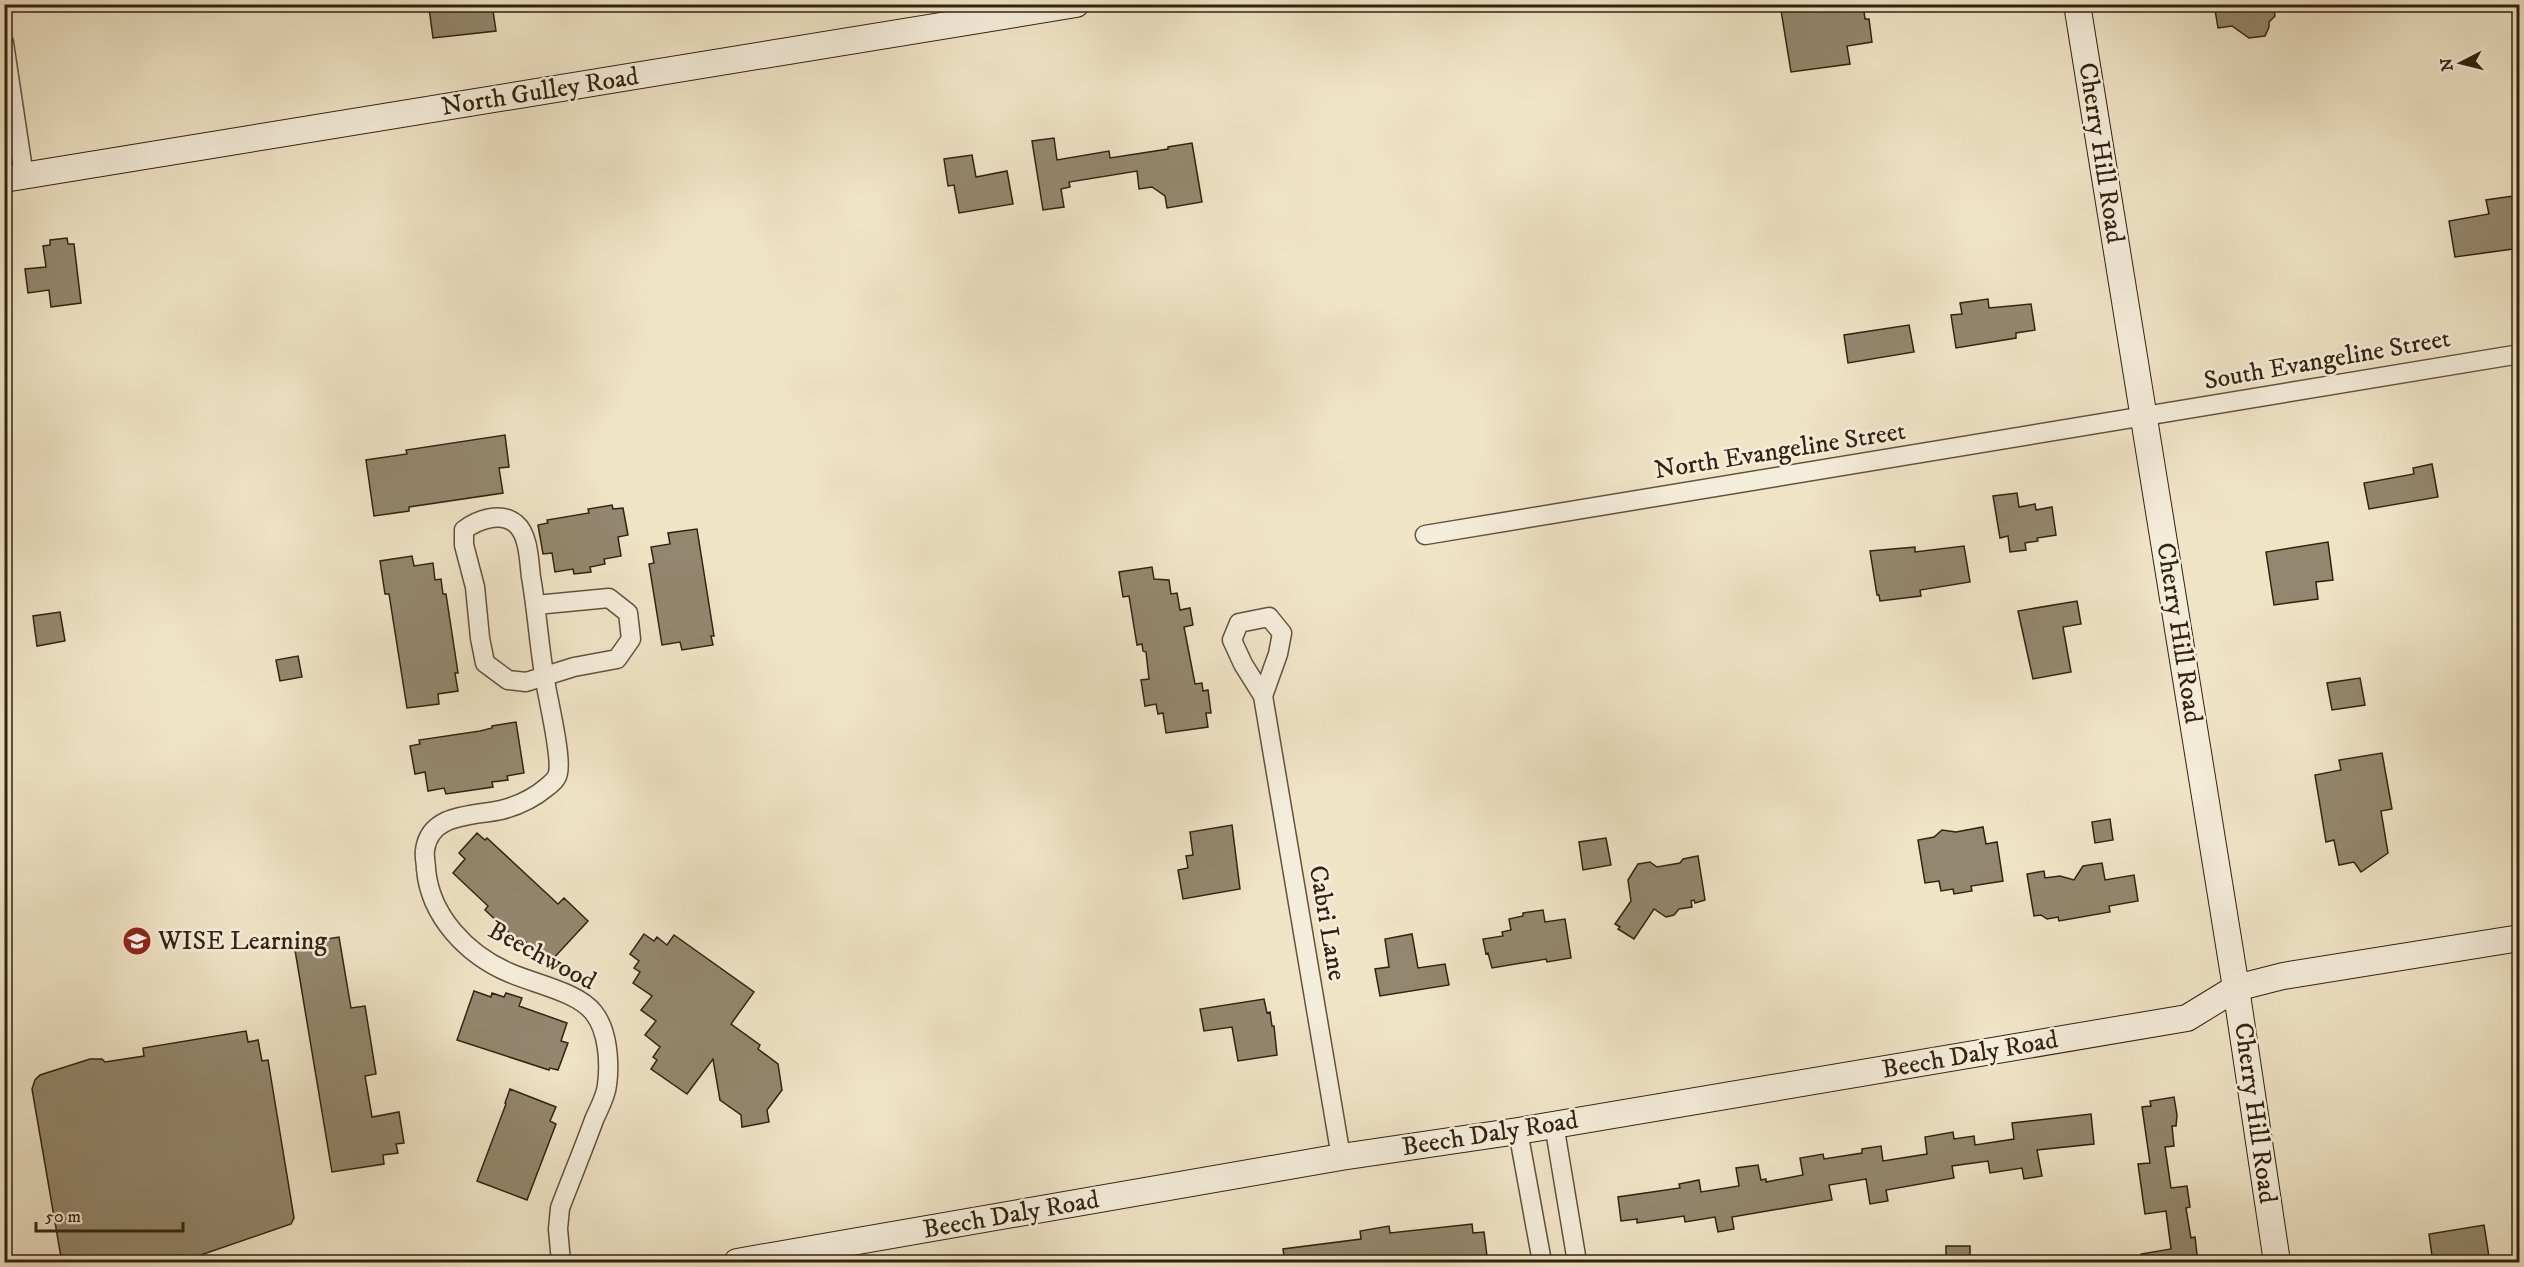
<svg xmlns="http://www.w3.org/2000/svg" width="2524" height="1267" viewBox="0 0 2524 1267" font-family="'IM FELL DW Pica',serif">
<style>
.building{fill:#94876f;stroke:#31230f;stroke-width:1.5}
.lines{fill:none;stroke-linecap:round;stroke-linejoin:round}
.street-casing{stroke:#61533d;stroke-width:21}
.secondary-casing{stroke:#31230f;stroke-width:28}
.street{stroke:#f5eddb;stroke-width:18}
.secondary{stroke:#f5eddb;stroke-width:26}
.labels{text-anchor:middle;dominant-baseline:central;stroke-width:5;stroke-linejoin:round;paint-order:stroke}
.street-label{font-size:26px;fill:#31230f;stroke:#f5eddb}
.poi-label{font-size:26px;fill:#31230f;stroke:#f5eddb;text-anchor:start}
</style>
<rect width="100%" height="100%" fill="#f0e4c7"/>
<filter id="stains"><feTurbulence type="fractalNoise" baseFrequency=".00333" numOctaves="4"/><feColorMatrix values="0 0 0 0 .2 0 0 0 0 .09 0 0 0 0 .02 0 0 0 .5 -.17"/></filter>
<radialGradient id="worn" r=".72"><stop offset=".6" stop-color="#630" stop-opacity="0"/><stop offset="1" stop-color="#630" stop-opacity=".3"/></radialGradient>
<!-- building -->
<path class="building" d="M453,4H492L496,31L433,38L429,8Z
M1780,4H1863L1865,19H1869L1872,42L1847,46L1850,64L1791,72Z
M2214,4H2273L2275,16L2269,22V27L2265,36L2249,38L2232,26L2218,28Z
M1054,138L1057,160L1109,151L1110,158L1168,149V147L1192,143L1202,202L1167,208L1165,196L1152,187L1139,189L1137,171L1069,182L1070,187L1061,189L1064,207L1043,210L1032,141Z
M972,155L976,177L1007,171L1013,204L959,213L954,185L948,186L944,159Z
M2520,195V248L2455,257L2449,221L2489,214L2486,200Z
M67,238L68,244H74L81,303L51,307L49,290L28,293L25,269L46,267L43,246L50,245V240Z
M1988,299L1989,308L2031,304L2035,330L2016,333V338L1956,348L1951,315L1962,314L1960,303Z
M1909,325L1914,352L1848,363L1844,335Z
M505,435L509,467L499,468L503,493L409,507V511L374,516L366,460L407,454L406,450Z
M2432,464L2438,497L2369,509L2364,483L2414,474L2413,468Z
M2017,493L2019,507L2035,504L2036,510L2052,507L2056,535L2037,538L2038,541L2025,543L2026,550L2010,552L2008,536L2000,538L1993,496Z
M612,505L613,509L623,508L628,535L618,537L621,556L604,559L605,564L590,567L591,572L574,574L573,569L555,572L552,553L543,554L538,525L548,523L547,520L589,513L588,509Z
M697,529L714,636H711L713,645L682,650L680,642L662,645L649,564L654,563L651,547L670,544L668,533Z
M2328,542L2333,580L2316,582L2318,599L2274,605L2266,552Z
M1964,546L1970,582L1920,590L1921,596L1880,601L1879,595H1877L1870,551L1915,547V552Z
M412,556L414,566L433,563L435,580L441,579L443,594H446L458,673H455L458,691L438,694L439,704L407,708L389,594H385L380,561Z
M1152,567L1154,579L1169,580L1171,594L1177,593L1180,610L1190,608L1193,625L1184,627L1195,684L1202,683L1203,691L1208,690L1211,713H1206L1208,727L1166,733L1163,713L1158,714L1156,704L1145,706L1141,680L1149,679L1146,652L1143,651L1142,644L1137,645L1129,596L1123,597L1119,572Z
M2077,601L2081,624L2063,627L2071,672L2033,679L2018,611Z
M60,612L65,641L37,646L33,616Z
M298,656L302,677L280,681L276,660Z
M2360,678L2365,705L2332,710L2327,683Z
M516,722L524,773L507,776L508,780L492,782L493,787L446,794L444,788L428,791L425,772L415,774L410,746L420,744L419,740L480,731L492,728V726Z
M2382,753L2392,809L2381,811L2388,853L2361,872L2354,862L2339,865L2334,840L2326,842L2315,775L2341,770L2339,760Z
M2110,819L2113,840L2095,843L2092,822Z
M1232,825L1240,889L1183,899L1178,870L1188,868L1186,856L1193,855L1190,832Z
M1983,827L1986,844L1997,842L2003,881L1971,886L1972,891L1954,894L1953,889L1941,891L1939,881L1925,883L1918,840L1934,837L1942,830L1956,832Z
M477,833L485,840L487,838L558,904L564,898L588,921L551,961L538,949L536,952L523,940L520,943L485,910L488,906L453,873L465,859L459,853Z
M1606,838L1611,865L1583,870L1579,842Z
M1698,856L1705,900L1695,903L1694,900L1691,901L1692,907L1679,909L1674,915L1666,917L1654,909L1634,939L1618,929L1620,927L1615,924L1631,901L1628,880L1638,864L1650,862L1657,867L1680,863L1683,859Z
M2102,863L2105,880L2134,875L2138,901L2109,906L2110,912L2059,921L2058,917L2047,919L2041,915L2034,916L2027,874L2044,871L2045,878L2060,876L2074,880L2083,866Z
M1543,910L1545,922L1565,919L1571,958L1547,962L1546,959L1492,968L1488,953L1486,954L1483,939L1503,936L1502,932L1511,930L1509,919L1523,916V913Z
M644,934L654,941L657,937L667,945L674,935L754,992L731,1024L760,1045L758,1049L778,1064L782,1090L767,1110L769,1122L742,1127L741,1115L720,1100L713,1059L687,1094L651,1069L657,1060L653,1057L660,1047L645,1035L656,1021L641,1010L652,996L633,983L640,972L634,968L639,961L630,954Z
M1412,934L1418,968L1445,964L1449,985L1380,996L1375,969L1389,967L1385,939Z
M339,937L351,1008L365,1006L376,1074L365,1076L372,1117L399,1112L404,1143L396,1144L398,1153L383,1155L384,1164L332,1172L294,944Z
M474,991L491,997L492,993L504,997L506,993L522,998L519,1006L567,1023L561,1041L568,1043L558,1070L550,1068L549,1070L457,1040Z
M1264,999L1267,1013L1270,1012L1272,1026H1274L1277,1055L1238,1061L1232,1027L1204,1031L1200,1009Z
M246,1031L248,1042L258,1040L262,1061L268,1060L294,1218L291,1224L192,1258L180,1255L148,1260V1263H62L32,1089L35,1080L40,1075L90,1059H102L105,1062L144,1056L143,1048Z
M510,1089L556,1107L550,1121L556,1124L527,1200L477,1181L506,1104L505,1103Z
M2174,1097L2177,1115L2176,1126H2172L2174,1146L2165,1147L2171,1188L2187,1186L2190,1207L2186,1208L2191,1238L2195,1237L2198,1263H2142L2141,1254L2171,1249L2166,1211L2145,1214L2138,1164L2150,1163L2142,1107L2151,1106L2150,1101Z
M2091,1114L2094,1144L2037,1150L2042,1176L2024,1179L2022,1168L1990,1173L1988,1161L1952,1166L1954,1178L1886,1190L1888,1201L1870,1204L1866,1179L1829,1185L1832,1200L1732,1217L1734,1229L1718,1232L1715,1217L1685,1222L1684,1216L1637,1223V1219L1621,1221L1618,1197L1680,1188L1679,1184L1699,1180L1701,1192L1739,1186L1736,1168L1758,1165L1761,1180L1766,1179V1182L1803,1175L1800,1158L1823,1154L1824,1159L1862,1153V1149L1881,1146L1883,1161L1927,1154L1925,1137L1953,1132L1954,1139L1974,1136L1975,1145L2014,1139L2012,1123Z
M1472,1224L1473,1233L1484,1232L1487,1256L1437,1263H1285L1283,1249L1361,1239L1360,1231L1389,1226L1390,1233Z
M2484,1225L2490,1263H2433L2429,1234Z
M1946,1246H1970V1263H1946Z"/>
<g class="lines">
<!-- street casing -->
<g class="street-casing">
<path id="street" d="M4,43L24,176
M1425,535L2520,354
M536,605L609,598L628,613L631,639L617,659L574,667L526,682L508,680L485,663L480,638L475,587L464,545V530C477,520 501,511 516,524C529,535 529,562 531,577C537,611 539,646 545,680C548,700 562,756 558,773C557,779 552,783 547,787C534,798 517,806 501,810C473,816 430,813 425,850C424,856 426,863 426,869C430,916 467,955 510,973C535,984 578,992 594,1013C608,1031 610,1063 607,1085C606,1097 598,1110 594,1120C583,1150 571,1179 560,1208L558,1229L561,1262
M1263,696L1243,664L1232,640L1239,623L1269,617L1282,633L1278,654L1263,696L1341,1157
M1554,1124L1577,1262
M1518,1131L1542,1262"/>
</g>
<!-- secondary casing -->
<g class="secondary-casing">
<path id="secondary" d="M2077,4L2236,988L2277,1262
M4,179L1076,4
M737,1262L1341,1157L1518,1131L2187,1018L2236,988L2283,976L2520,938"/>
</g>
<!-- street -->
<use href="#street" class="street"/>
<!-- secondary -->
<use href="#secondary" class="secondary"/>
</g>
<!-- icons -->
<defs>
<g id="school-disc" transform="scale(1.5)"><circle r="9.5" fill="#8f2418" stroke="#f5eddb"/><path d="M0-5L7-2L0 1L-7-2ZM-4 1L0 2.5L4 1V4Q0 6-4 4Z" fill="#fff"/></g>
</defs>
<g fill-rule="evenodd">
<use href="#school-disc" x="137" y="941"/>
</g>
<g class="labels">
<!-- street labels -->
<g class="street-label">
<text transform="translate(540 92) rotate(-9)">North Gulley Road</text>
<text transform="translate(2101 153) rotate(81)">Cherry Hill Road</text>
<text transform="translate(2327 360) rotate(-10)">South Evangeline Street</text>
<text transform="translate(1780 451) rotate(-9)">North Evangeline Street</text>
<text transform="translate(2179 633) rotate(81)">Cherry Hill Road</text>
<text transform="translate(1327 923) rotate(80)">Cabri Lane</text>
<text transform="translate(542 956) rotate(28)">Beechwood</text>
<text transform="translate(1970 1055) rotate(-10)">Beech Daly Road</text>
<text transform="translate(2255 1113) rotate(82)">Cherry Hill Road</text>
<text transform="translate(1490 1134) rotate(-9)">Beech Daly Road</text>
<text transform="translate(1011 1215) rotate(-10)">Beech Daly Road</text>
</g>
<!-- poi labels -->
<g class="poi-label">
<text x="158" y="941">WISE Learning</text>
</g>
</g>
<!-- margin -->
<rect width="2524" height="1267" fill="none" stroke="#f0e4c7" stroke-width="24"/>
<rect x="6" y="6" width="2512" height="1255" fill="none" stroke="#31230f" stroke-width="3"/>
<rect x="12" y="12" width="2500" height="1243" fill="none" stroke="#31230f" stroke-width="1.5"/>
<!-- north arrow -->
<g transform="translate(2461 63) rotate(263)" stroke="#f5eddb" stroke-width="4.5" paint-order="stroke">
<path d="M0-4.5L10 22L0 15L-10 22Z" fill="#31230f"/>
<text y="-9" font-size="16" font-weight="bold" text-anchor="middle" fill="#31230f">N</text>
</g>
<!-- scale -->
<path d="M36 1222v9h147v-9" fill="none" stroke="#31230f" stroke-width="3"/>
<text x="45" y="1222" font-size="18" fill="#31230f" stroke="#f5eddb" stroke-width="4.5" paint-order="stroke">50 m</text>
<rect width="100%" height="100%" filter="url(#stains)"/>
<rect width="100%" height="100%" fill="url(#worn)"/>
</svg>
